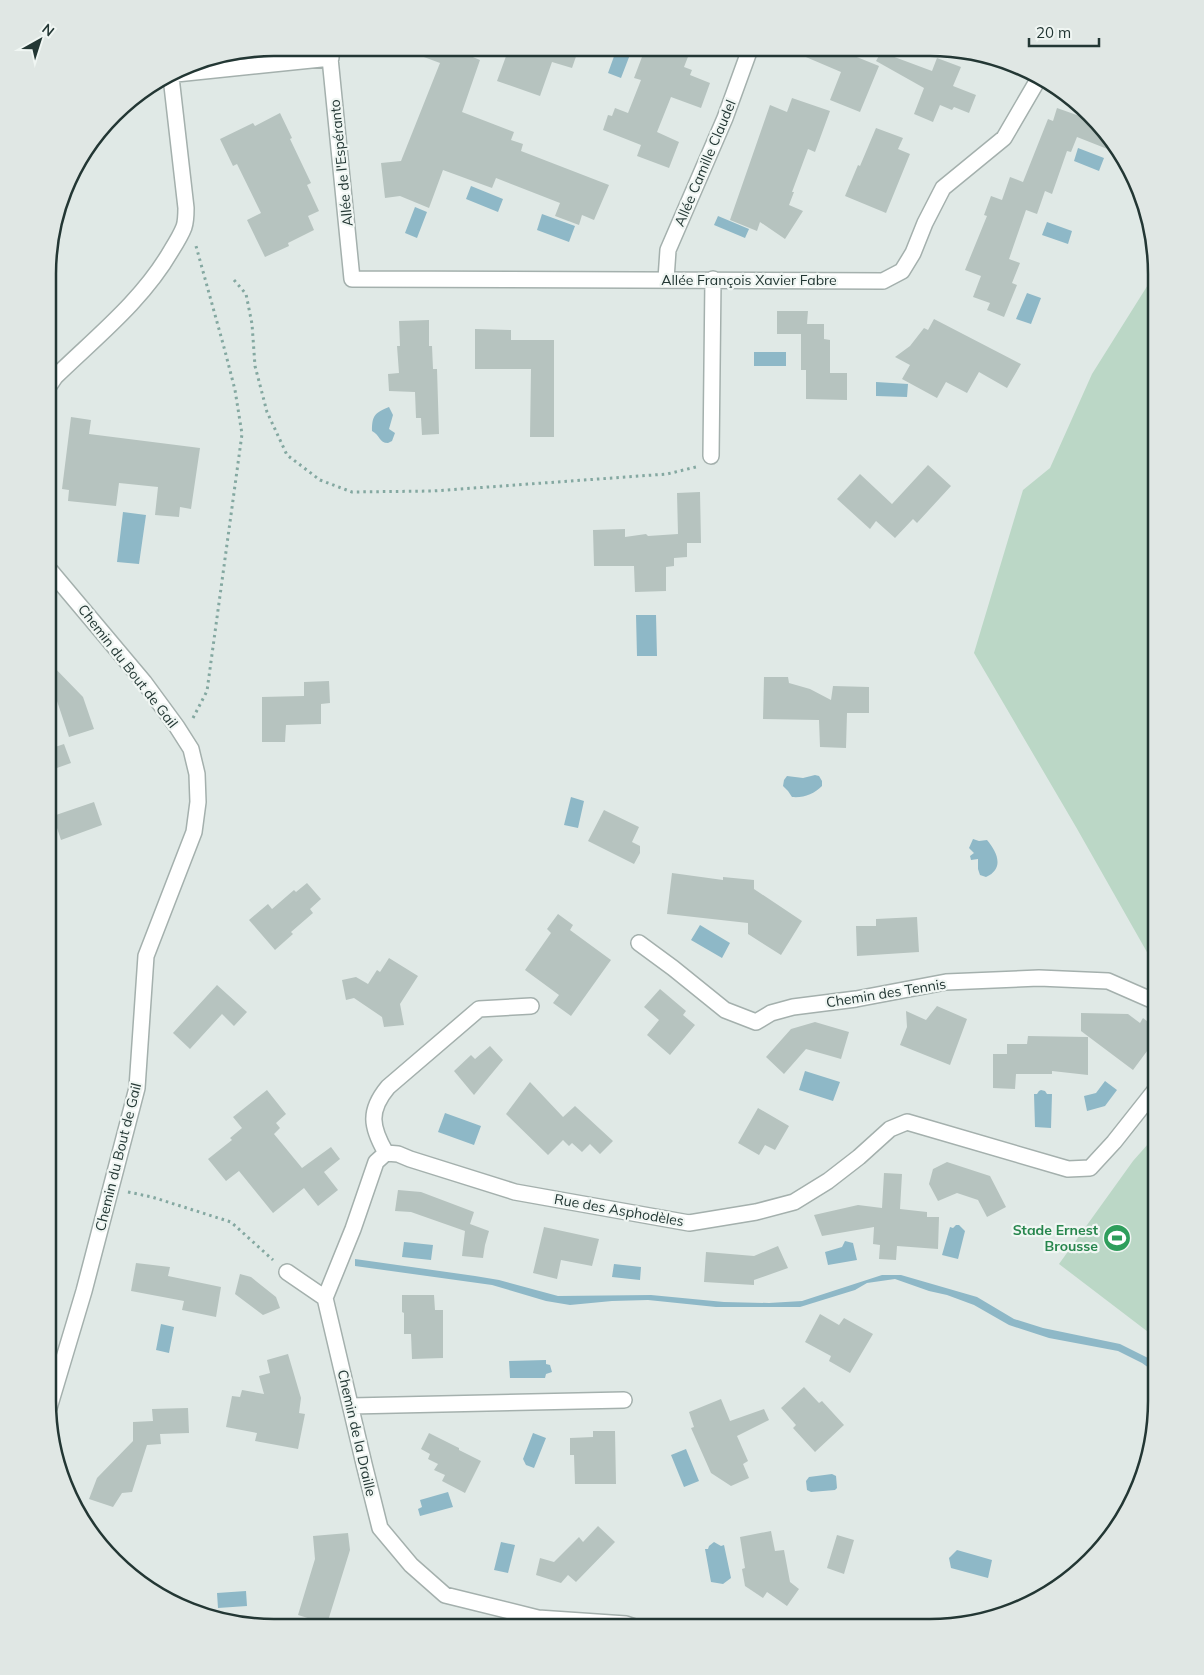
<svg xmlns="http://www.w3.org/2000/svg" width="1204" height="1675" viewBox="0 0 1204 1675" font-family="Mulish,sans-serif">
<style>
.green{fill:#bbd7c6}
.water{fill:#8eb8c7}
.building{fill:#b6c3bf}
.lines{fill:none;stroke-linecap:round;stroke-linejoin:round}
.minor-casing{stroke:#a4b0ad;stroke-width:18}
.path{stroke:#84a8a1;stroke-width:3;stroke-dasharray:2.5 4;stroke-linecap:butt}
.minor{stroke:#fff;stroke-width:15}
.labels{text-anchor:middle;dominant-baseline:central;stroke-width:4.5;stroke-linejoin:round;paint-order:stroke}
.street-label{font-size:14px;fill:#233734;stroke:#f0f6f3}
.leisure-label{font-size:14px;font-weight:bold;fill:#27864d;stroke:#f0f6f3;text-anchor:end}
.rim{fill:none;stroke:#233734;stroke-width:2.5}
</style>
<rect width="100%" height="100%" fill="#e0e9e6"/>
<!-- green -->
<path class="green" d="M1156,272V968L1076,827L974,653L1023,490L1050,468L1092,374Z
M1156,1135V1338L1059,1264L1133,1161Z"/>
<!-- water -->
<path class="water" d="M617,48L631,52L621,78L608,73Z
M1078,148L1104,158L1099,171L1074,161Z
M471,186L503,199L498,212L466,199Z
M415,207L427,212L417,238L405,233Z
M542,214L575,226L569,242L537,230Z
M718,216L749,229L745,238L714,225Z
M1047,222L1072,231L1068,244L1042,235Z
M1027,293L1041,298L1031,324L1016,319Z
M754,352H786V366H754Z
M876,382L908,384L907,397L876,396Z
M389,407L393,415L389,429L395,433L392,441L388,443C379,443 380,435 372,431C372,415 375,413 389,407Z
M123,512L146,515L139,564L117,562Z
M636,615H656L657,656H637Z
M815,775L819,776L822,781V786C814,794 804,798 792,797L788,791L783,786L784,780L787,776L803,778Z
M571,797L584,801L578,828L564,825Z
M973,839L979,841L987,840C997,852 1005,868 986,877L980,875L978,869V859L971,860L970,856L974,853L969,848Z
M700,925L730,943L722,958L691,940Z
M805,1071L840,1082L833,1101L799,1090Z
M1105,1081L1117,1090L1105,1106L1087,1111L1084,1096L1096,1093Z
M1041,1090L1045,1091L1047,1094H1052L1051,1128L1035,1127L1034,1094H1037L1039,1091Z
M445,1113L481,1126L474,1145L438,1132Z
M956,1225H959L965,1231L958,1259L942,1255L950,1227L953,1228Z
M845,1241L853,1243L857,1260L828,1265L825,1252L842,1247Z
M404,1242L433,1245L431,1260L402,1257Z
M355,1259L475,1276L499,1280L558,1296L651,1295L724,1302L769,1303L802,1301L882,1275H901L977,1297L1014,1319L1043,1328L1120,1344L1156,1362V1373L1142,1363L1118,1351L1049,1338L1009,1325L974,1305L947,1295L929,1291L895,1279L867,1283L855,1290L800,1307H716L648,1300L612,1301L570,1305L546,1301L492,1285L355,1266Z
M614,1264L641,1267L640,1280L612,1277Z
M161,1324L174,1327L169,1353L156,1350Z
M546,1360V1364L550,1365L552,1372L546,1374L545,1378H510L509,1361Z
M533,1433L546,1438L534,1468L526,1465L523,1459Z
M686,1449L699,1481L684,1487L671,1455Z
M832,1474L836,1476L837,1488L835,1490L811,1492L807,1490L806,1481L809,1477Z
M448,1492L453,1507L420,1516L418,1509L422,1507L420,1500Z
M501,1542L515,1545L508,1573L494,1570Z
M714,1542L721,1546L724,1545L731,1578L723,1584L711,1582L705,1549H708L709,1546Z
M957,1550L992,1560L988,1578L951,1568L949,1558Z
M246,1591L247,1606L218,1608L217,1593Z"/>
<!-- building -->
<path class="building" d="M406,48H470L468,55L480,60L462,112L514,132L511,140L523,144L521,151L609,185L594,220L582,215L579,225L555,216L560,203L496,178L492,188L443,170L429,208L400,196L385,198L381,163L401,161L440,63L405,50Z
M509,48H579L572,68L552,62L540,96L497,81Z
M645,49H691L684,67L692,70L690,75L710,83L701,108L671,97L657,132L679,142L669,168L637,156L641,145L603,130L608,115L612,116L615,108L628,113L641,80L634,78Z
M787,49H837L879,66L860,112L830,100L841,72Z
M881,52L932,71L937,58L961,67L953,86L976,95L969,113L954,107L952,110L940,105L933,122L914,114L924,88L876,61Z
M792,98L830,111L815,152L808,149L792,192H794L789,205L803,211L785,239L760,222L757,231L730,220L770,105L787,112Z
M1057,108L1088,119L1115,152L1077,137L1071,152L1067,151L1052,194L1045,191L1037,214L1026,210L1009,259L1020,263L1012,283L1017,285L1004,317L987,310L990,303L973,297L981,276L965,270L987,216L984,215L991,196L1002,200L1010,177L1023,182L1048,119L1053,121Z
M280,113L292,138L290,139L311,183L307,185L319,211L308,216L314,230L288,243L289,246L265,257L247,220L261,213L237,164L233,166L220,139L253,123L255,126Z
M876,128L903,138L898,149L910,154L886,213L845,196L858,165L860,166Z
M777,311H808L807,324H824V339L830,340V373H847V400L806,399V370H801V334H777Z
M934,319L1021,364L1007,388L979,372L967,393L946,382L937,398L902,379L910,365L895,357L910,346L924,328L928,330Z
M429,320V346H432L433,369H437L439,434L422,435L421,418H416L415,392L389,391L388,374L399,373L397,346H400L399,321Z
M475,329L511,330V340H554V437H530L531,369H475Z
M71,417L91,420L89,434L200,448L191,509L180,507L179,517L155,515L158,487L119,483L116,506L68,501L69,490L62,489Z
M928,465L951,486L917,523L913,519L895,538L876,521L870,529L837,499L860,474L892,504Z
M700,492L701,543H687V557L674,558V566L666,567V591L635,592L634,566H594L593,530L625,529V537L646,534L648,536L678,534L677,493Z
M49,662L83,697L94,729L69,737L49,677Z
M764,677H788L789,683L810,689L831,700L833,686L869,687V713H847L846,748L820,747L819,720L763,719Z
M329,681L330,703L321,704V724L286,725L285,742H262V697L304,696V682Z
M64,744L71,763L54,769L49,749Z
M94,802L102,825L61,840L53,816Z
M604,810L639,827L632,842L640,846V853L634,864L588,841Z
M672,873L723,880V877L754,880V889L802,921L781,955L748,934V923L667,914Z
M307,883L321,899L310,909L313,913L291,932L293,934L275,950L249,920L268,904L272,909L294,890L296,892Z
M558,914L573,925L570,930L611,960L571,1016L553,1003L559,995L525,970L551,933L547,929Z
M917,917L919,952L857,956L856,926H876V919Z
M389,958L418,976L400,1004L404,1025L384,1027L382,1017L354,998L346,1000L342,980L356,977L368,984L377,970L380,972Z
M217,985L247,1012L234,1026L222,1014L190,1049L173,1033Z
M660,989L686,1011L683,1015L695,1025L670,1055L647,1035L659,1020L644,1007Z
M937,1006L967,1019L950,1065L900,1045L907,1027L906,1011L926,1020Z
M1081,1013L1128,1014L1140,1023L1143,1018L1156,1028V1039L1133,1070L1081,1031Z
M815,1022L849,1032L841,1059L806,1049L784,1074L766,1057L791,1029Z
M1028,1036L1088,1037V1075L1052,1071V1074H1016L1015,1089L993,1088V1054H1007V1044H1027Z
M490,1046L503,1060L474,1095L454,1071L471,1055L475,1059Z
M530,1082L563,1117L575,1106L613,1141L600,1154L590,1144L582,1152L572,1143L569,1146L563,1140L548,1155L506,1114Z
M267,1090L286,1114L276,1123L280,1128L274,1134L302,1168L331,1147L340,1159L324,1172L338,1190L318,1206L304,1188L273,1213L239,1171L226,1181L208,1159L232,1140L230,1138L242,1128L233,1117Z
M758,1108L789,1126L775,1150L765,1145L759,1155L738,1143Z
M947,1162L990,1176L1006,1207L987,1217L978,1200L957,1193L938,1201L929,1184L933,1169Z
M884,1173L902,1174L900,1209L927,1212V1217H939L938,1249L897,1246L896,1260L879,1259L880,1245L873,1244L874,1227L822,1236L814,1215L858,1205L882,1208Z
M398,1190L421,1192L474,1212L470,1224L489,1231L485,1245L483,1258L462,1256L465,1231L411,1212L395,1211Z
M544,1227L599,1239L592,1266L561,1260L557,1279L533,1273Z
M778,1246L788,1268L754,1280V1285L704,1282L706,1252L754,1256Z
M136,1263L170,1267L168,1276L221,1287L216,1317L182,1310L184,1301L131,1291Z
M240,1274L251,1277L276,1297L280,1308L263,1315L235,1294Z
M402,1295H434L435,1310H443V1358L412,1359L411,1334H404V1313L402,1312Z
M820,1314L839,1325L844,1318L873,1334L850,1373L829,1361L831,1356L805,1342Z
M288,1354L301,1398L299,1413L305,1414L298,1449L255,1441L257,1433L226,1427L232,1396L240,1397L242,1390L264,1394L259,1376L270,1373L267,1360Z
M804,1387L819,1403L822,1401L844,1425L815,1452L793,1428L796,1425L781,1408Z
M721,1399L730,1421L764,1409L769,1420L737,1436L748,1461L743,1464L749,1478L731,1486L711,1473L691,1428L694,1427L689,1412Z
M188,1408L189,1433L160,1434L161,1444L147,1445L132,1492L122,1493L113,1507L89,1499L97,1478L133,1441V1422L153,1421L152,1409Z
M593,1431H615L616,1484H575L574,1455H570V1438L593,1437Z
M429,1433L459,1448V1450L481,1461L465,1493L442,1481L445,1475L434,1470L438,1464L428,1459L430,1454L421,1449Z
M598,1526L615,1542L576,1582L568,1575L561,1583L536,1575L540,1558L554,1562L579,1537L583,1542Z
M771,1531L775,1551L784,1550L790,1582L799,1589L787,1606L767,1592L763,1598L745,1586L742,1569L745,1568L740,1537Z
M348,1533L350,1550L327,1624L298,1615L315,1559L313,1536Z
M837,1535L854,1540L844,1574L827,1568Z"/>
<g class="lines">
<!-- minor casing -->
<g class="minor-casing">
<path id="minor" d="M329,48L352,279L883,281L902,271L913,253L925,223L943,188L1004,138L1039,78
M176,74L331,58
M666,279L668,250L725,118L750,49
M49,386L55,377C96,337 142,301 171,251C176,243 181,235 184,227C186,221 186,215 186,208L171,77
M711,456L713,279
M49,569L144,682L177,727L191,749L197,774L198,802L194,832L146,956L137,1088L84,1291L49,1408
M639,943L673,968L725,1010L756,1022L771,1013L793,1007L856,999L946,982L1039,978L1108,981L1156,1002
M386,1153C371,1127 368,1111 388,1087L479,1009L531,1006
M287,1272L325,1298L364,1464L380,1528L411,1565L445,1595L538,1618L626,1624L635,1627
M325,1298L353,1229L376,1162L386,1153L398,1154L410,1159L515,1192L689,1223L756,1212L794,1202L828,1181L859,1157L890,1129L907,1122L1068,1169L1090,1168L1114,1142L1156,1089
M351,1406L624,1400
M690,1627H712"/>
</g>
<!-- path -->
<path class="path" d="M234,280L246,294L252,324L255,366L267,412L287,455L320,480L352,492L433,491L667,474L696,467
M193,718L207,691L242,434L235,390L225,351L196,246
M128,1192L152,1197L231,1222L273,1260"/>
<!-- minor -->
<use href="#minor" class="minor"/>
</g>
<!-- icons -->
<defs>
<g id="stadium-disc" transform="scale(1.4375)"><circle r="9.5" fill="#2e9e5b" stroke="#f0f6f3"/><path d="M0-5a6.5 5 0 1 0 0 10a6.5 5 0 1 0 0-10ZM-3.5-1.8h7v3.6h-7Z" fill="#fff"/></g>
</defs>
<g fill-rule="evenodd">
<use href="#stadium-disc" x="1117" y="1238"/>
</g>
<g class="labels">
<!-- street labels -->
<g class="street-label">
<text transform="translate(341 163) rotate(-96)">Allée de l'Espéranto</text>
<text transform="translate(705 163) rotate(-67)">Allée Camille Claudel</text>
<text x="749" y="280">Allée François Xavier Fabre</text>
<text transform="translate(128 666) rotate(52)">Chemin du Bout de Gail</text>
<text transform="translate(886 993) rotate(-9)">Chemin des Tennis</text>
<text transform="translate(118 1157) rotate(-76)">Chemin du Bout de Gail</text>
<text transform="translate(619 1210) rotate(10)">Rue des Asphodèles</text>
<text transform="translate(357 1433) rotate(77)">Chemin de la Draille</text>
</g>
<!-- leisure labels -->
<g class="leisure-label">
<text x="1098" y="1230">Stade Ernest<tspan x="1098" dy="16">Brousse</tspan></text>
</g>
</g>
<!-- crop -->
<path d="M0 0H1204V1675H0ZM274 56H930A218 218 0 0 1 1148 274V1401A218 218 0 0 1 930 1619H274A218 218 0 0 1 56 1401V274A218 218 0 0 1 274 56Z" fill="#e0e7e4" fill-rule="evenodd"/>
<path class="rim" d="M274 56H930A218 218 0 0 1 1148 274V1401A218 218 0 0 1 930 1619H274A218 218 0 0 1 56 1401V274A218 218 0 0 1 274 56Z"/>
<!-- north arrow -->
<g transform="translate(40 40) rotate(39)" stroke="#f0f6f3" stroke-width="4" paint-order="stroke">
<path d="M0-4L9 19L0 12L-9 19Z" fill="#233734"/>
<text y="-8" font-size="14" font-weight="bold" text-anchor="middle" fill="#233734">N</text>
</g>
<!-- scale -->
<path d="M1029 38v8h70v-8" fill="none" stroke="#233734" stroke-width="2.5"/>
<text x="1036" y="38" font-size="15" fill="#233734" stroke="#f0f6f3" stroke-width="4" paint-order="stroke">20 m</text>
</svg>
